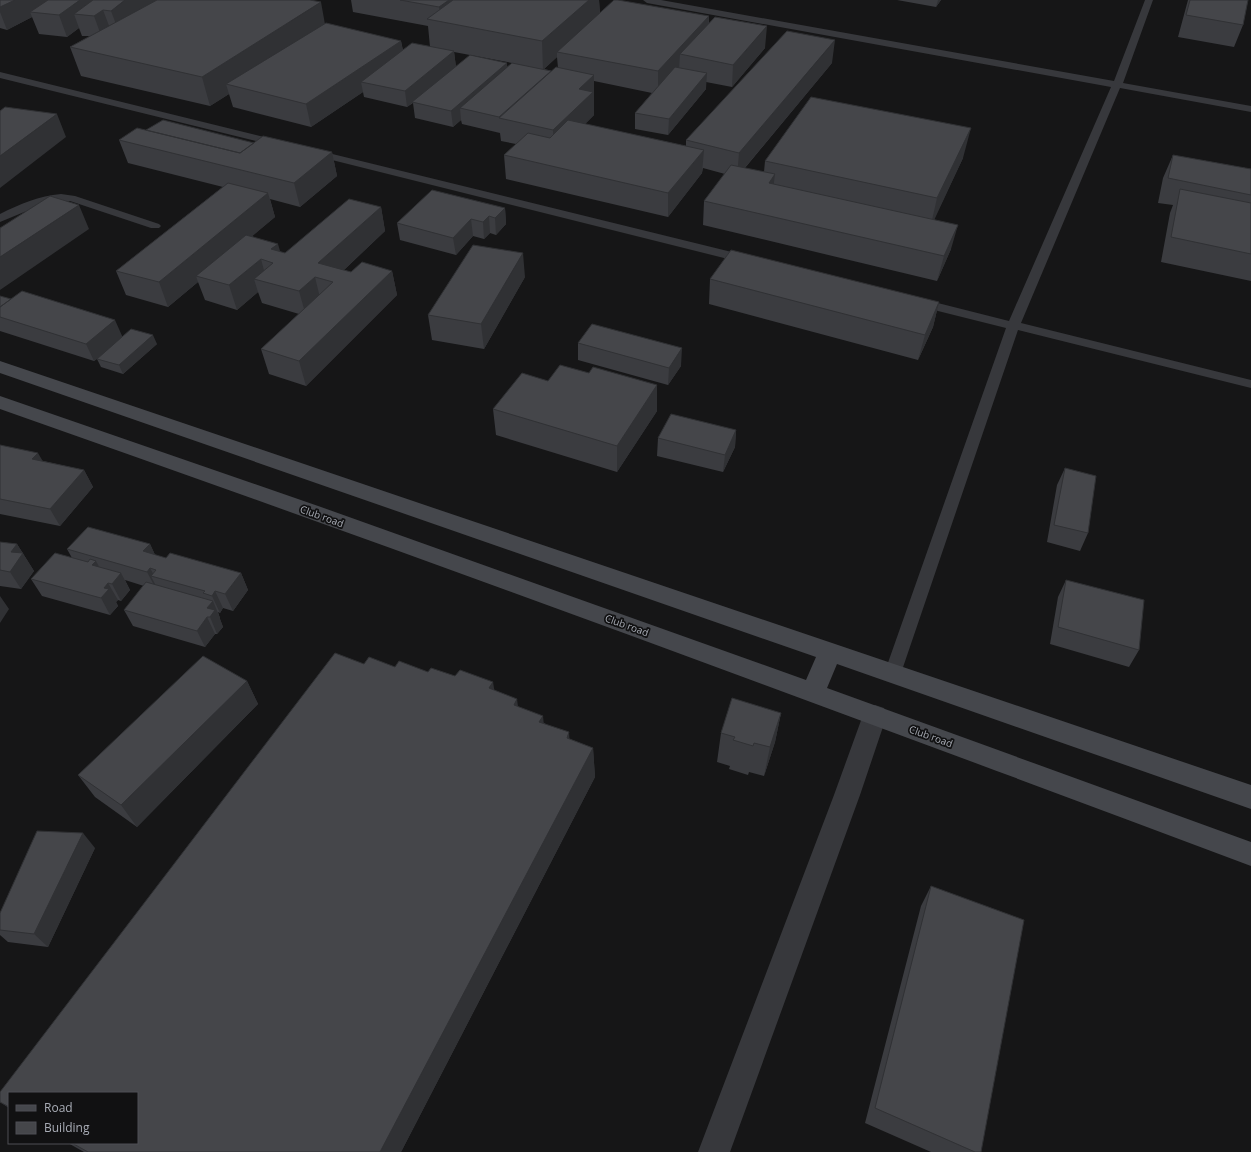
<svg xmlns="http://www.w3.org/2000/svg" width="1251" height="1152" viewBox="0 0 1251 1152" font-family="'Open Sans',sans-serif">
<style>
.lines{fill:none;stroke-linecap:round;stroke-linejoin:round}
.service{fill:#37383c;fill-rule:evenodd}
.minor{fill:#37383c;fill-rule:evenodd}
.secondary{fill:#45474c;fill-rule:evenodd}
.wall{fill:#3b3c40;fill-rule:evenodd}
.shaded-wall{fill:#303134}
.building{fill:#45464a;stroke:#303134}
.labels{text-anchor:middle;dominant-baseline:central;stroke-width:3.5;stroke-linejoin:round;paint-order:stroke}
.street-label{font-size:10px;fill:#a9adb6;stroke:#111112}
</style>
<rect width="100%" height="100%" fill="#161617"/>
<g class="lines">
<!-- service -->
<path class="service" d="M643,0H661L1114,81L1145,0H1153L1123,83L1251,106V112L1120,88L1021,323L1251,380V388L1018,330L899,679L893,681L887,679L884,674L1006,328L914,305L912,302L914,299L918,298L1009,321L1111,87L647,3Z
M0,72L284,142L285,144L280,147L0,78Z
M312,149L752,257L754,260L752,263L748,264L308,154L307,152L308,150Z
M61,194L75,196L159,224L161,226L159,228H151L70,201L46,203L0,222V214C20,204 39,196 61,194Z"/>
<!-- minor -->
<path class="minor" d="M875,705L884,708L887,715L860,795L730,1152H698L834,795L863,715L866,708Z"/>
<!-- secondary -->
<path class="secondary" d="M0,361L1251,785V809L837,664L827,688L1251,842V866C835,710 419,556 0,409V396L321,507L806,680L816,657L0,373Z"/>
</g>
<!-- wall -->
<path class="wall" d="M0,0L325,24L401,41L403,50L430,47L428,26L353,12L351,0H599L600,13L709,16V24L765,48L732,87L706,82V89L668,135L635,129V113L652,93L594,81V115L585,124L686,146V140L832,63L745,168L764,172L765,161L963,158L934,219L951,249L937,281L703,225L704,201L725,174L703,168L702,173L668,217L506,179L504,155L516,144L501,141L500,133L462,124L461,120L453,127L415,118L413,103L407,107L364,97L363,92L311,127L233,107L229,94L210,106L81,76L70,47L90,36H82L79,28L67,37L39,34L32,17L7,30L0,28ZM454,52L512,63L507,67H456ZM557,57L558,68L552,71L544,69Z
M897,0H941L936,7Z
M1188,0H1248L1243,25L1234,47L1178,37Z
M146,130L254,143L332,152L337,176L300,207L270,199L275,217L252,236L280,252L285,253L381,207L385,231L344,270L351,272L392,271L397,295L306,386L269,374L261,349L299,314L262,303L258,292L237,310L205,300L198,282L168,307L126,295L116,271L223,187L128,163L119,140Z
M1173,155L1251,169V281L1161,262L1170,213L1173,205L1158,203L1163,178Z
M505,208L506,224L496,235L490,233L484,239L473,236L456,255L400,240L397,223Z
M525,277L484,349L432,340L428,315Z
M710,279L939,302L933,327L918,360L709,304Z
M0,296L122,336L157,344L123,374L101,367L97,359L94,361L0,331Z
M578,343L681,366L668,385L578,360Z
M548,381L657,385V411L617,472L496,435L493,409Z
M736,430L735,447L723,472L657,456L658,438Z
M0,445L43,461L84,470L93,487L60,526L0,514Z
M1065,468L1088,533L1080,551L1047,542L1057,485Z
M0,542L17,544L34,571L21,589L0,586Z
M150,544L155,555L166,558L241,573L248,590L233,611L223,608L220,613L218,612L220,618V619L223,627L217,634H215L205,647L133,626L124,610L144,586L125,580L130,590L121,601L118,600L116,602L118,606L110,615L42,596L31,579L72,558L67,549Z
M1066,580L1139,650L1129,667L1050,644L1058,597Z
M364,664L395,667L428,672L494,690L518,707L570,739L593,748L595,777L401,1152H84L68,1143H137L9,1093V1108L0,1102V1092Z
M247,681L258,704L137,827L95,797L78,775Z
M781,713L775,742L764,776L749,772L748,775L729,769L730,766L717,762L721,733Z
M95,848L48,947L8,942L0,935V913Z
M931,886L975,1152H931L865,1123L921,906Z"/>
<!-- shaded-wall -->
<path class="shaded-wall" d="M15,0H67L30,12L32,17L7,30L0,12V7Z
M80,0H117L103,10L111,31L102,38L94,16L74,14L79,28L67,37L59,15Z
M125,0H161L119,32L111,11Z
M449,0H478L441,22L439,7Z
M589,0H599L600,19L557,52V57L543,70L542,41Z
M938,0H941L936,7Z
M321,2L326,30L226,84L229,94L210,106L202,77Z
M709,16L708,38L680,54L679,70L658,94V71Z
M767,26L765,48L732,87L733,65Z
M835,40L832,63L737,177L739,153Z
M401,41L405,63L361,82L363,92L311,127L306,104Z
M454,51L456,67L407,107L405,91Z
M507,63L508,78L460,108L461,120L453,127L451,111Z
M707,73L706,89L668,135L669,119Z
M594,75V115L554,154L553,130L579,89Z
M57,114L66,137L0,188V156Z
M971,128L963,158L930,229L937,198Z
M704,150L702,173L668,217V193Z
M332,152L337,176L300,207L294,183Z
M775,174L772,198L769,183Z
M268,193L275,217L203,278L196,276L198,282L168,307L159,282Z
M79,205L89,229L0,290V257Z
M381,207L385,231L331,282L318,263Z
M505,208L506,224L496,235L495,218Z
M489,216L490,233L484,239L483,222Z
M471,219L473,236L456,255L453,238Z
M958,225L951,249L937,281L944,256Z
M278,244L285,268L271,249Z
M523,253L525,277L484,349L481,324Z
M261,259L267,282L254,279L258,292L237,310L229,285Z
M392,271L397,295L306,386L299,361Z
M315,277L321,302L306,316L299,291Z
M939,302L933,327L918,360L925,335Z
M115,320L123,338L94,361L86,344Z
M153,335L157,344L123,374L119,365Z
M682,348L681,366L668,385L669,368Z
M657,385V411L617,472V446Z
M736,430L735,447L723,472L725,455Z
M38,453L48,470L32,459Z
M84,470L93,487L60,526L50,509Z
M17,544L34,571L21,589L10,572L11,552Z
M150,544L158,561L143,551Z
M96,561L105,578L92,565Z
M150,568L155,577L151,576L157,588L156,589L147,572Z
M121,573L130,590L121,601L112,584Z
M241,573L248,590L233,611L225,594Z
M108,583L118,600L116,602L118,606L110,615L101,598L104,588Z
M215,591L223,608L220,613L212,596Z
M0,596L9,609L0,623Z
M213,601L220,618V619L223,627L217,634L210,617L207,608Z
M207,617L215,634L205,647L197,631Z
M247,681L258,704L137,827L121,805Z
M493,682L498,712L489,688Z
M517,699L521,729L514,705Z
M781,713L775,742L764,776L770,747Z
M543,716L546,746L539,722Z
M569,732L571,762L567,738Z
M593,748L595,777L401,1152H380Z
M83,833L95,848L48,947L34,934Z"/>
<!-- building -->
<path class="building" d="M0,0H15L0,7Z
M48,0H80L59,15L30,12Z
M93,0H125L111,11L103,10L94,16L74,14Z
M157,0H310L321,2L202,77L70,47Z
M400,0H449L439,7Z
M453,0H589L542,41L427,19Z
M614,0H618L709,16L658,71L557,52Z
M1190,0H1248L1243,25L1186,15Z
M715,17L767,26L733,65L680,54Z
M326,23L401,41L306,104L226,84Z
M787,31L835,40L739,153L686,140Z
M412,43L454,51L405,91L361,82Z
M470,55L507,63L451,111L412,102Z
M512,63L551,71L499,117L460,108Z
M556,67L594,75L579,89L593,92L553,130L499,118Z
M675,67L707,73L669,119L635,113Z
M811,97L971,128L937,198L765,161Z
M5,107L57,114L0,156V111Z
M163,120L254,143L240,153L146,130Z
M568,120L704,150L668,193L504,155L528,133L550,138Z
M137,128L240,153L263,136L332,152L294,183L119,140Z
M1173,155L1251,169V195L1168,178Z
M731,165L775,174L769,183L958,225L944,256L704,201Z
M228,183L268,193L159,282L116,271Z
M1180,189L1251,203V254L1171,237Z
M432,190L505,208L495,218L489,216L483,222L471,219L453,238L397,223Z
M50,196L79,205L0,257V228Z
M349,199L381,207L318,263L351,272L362,262L392,271L299,361L261,349L333,282L315,277L299,291L254,279L273,263L261,259L229,285L196,276L246,235L278,244L271,249L285,253Z
M473,245L523,253L481,324L428,315Z
M731,250L939,302L925,335L710,279Z
M22,291L115,320L86,344L0,317V307Z
M0,296L11,299L0,307Z
M592,324L682,348L669,368L578,343Z
M131,329L153,335L119,365L97,359Z
M560,365L589,373L593,367L657,385L617,446L493,409L522,373L548,381Z
M671,414L736,430L725,455L658,438Z
M0,445L38,453L32,459L84,470L50,509L0,499Z
M1065,468L1096,476L1088,533L1054,525Z
M88,527L150,544L143,551L166,558L170,553L241,573L225,594L215,591L212,596L203,593L205,591L151,576L156,570L150,568L147,572L67,549Z
M0,542L17,544L11,552L23,553L10,572L0,570Z
M55,553L88,562L90,559L96,561L92,565L121,573L112,584L108,583L104,588L109,589L101,598L31,579Z
M1066,580L1144,600L1139,650L1058,627Z
M146,582L213,601L207,608L215,610L210,617H207L197,631L124,610Z
M335,653L364,664L369,657L395,667L399,661L428,672L431,668L455,676L460,670L493,682L489,688L517,699L514,705L543,716L539,722L569,732L567,738L593,748L380,1152H88L72,1143H137V1093H9V1107L0,1102V1092Z
M203,656L247,681L121,805L78,775Z
M732,698L781,713L770,747L754,743L753,746L733,740L735,737L721,733Z
M37,831L83,833L34,934L0,930V913Z
M931,886L1024,920L981,1152H975L875,1108Z"/>
<g class="labels">
<!-- street labels -->
<g class="street-label">
<text transform="translate(322 516) rotate(20)">Club road</text>
<text transform="translate(627 625) rotate(20)">Club road</text>
<text transform="translate(931 736) rotate(20)">Club road</text>
</g>
</g>
<!-- legend -->
<rect x="8" y="1092" width="130" height="52" fill="#111112" stroke="#4e4f54"/>
<rect x="16" y="1105" width="20" height="6" fill="#45474c" stroke="#4e4f54"/>
<text x="44" y="1112" font-size="12" fill="#a9adb6">Road</text>
<rect x="16" y="1122" width="20" height="12" fill="#45464a" stroke="#4e4f54"/>
<text x="44" y="1132" font-size="12" fill="#a9adb6">Building</text>
</svg>
